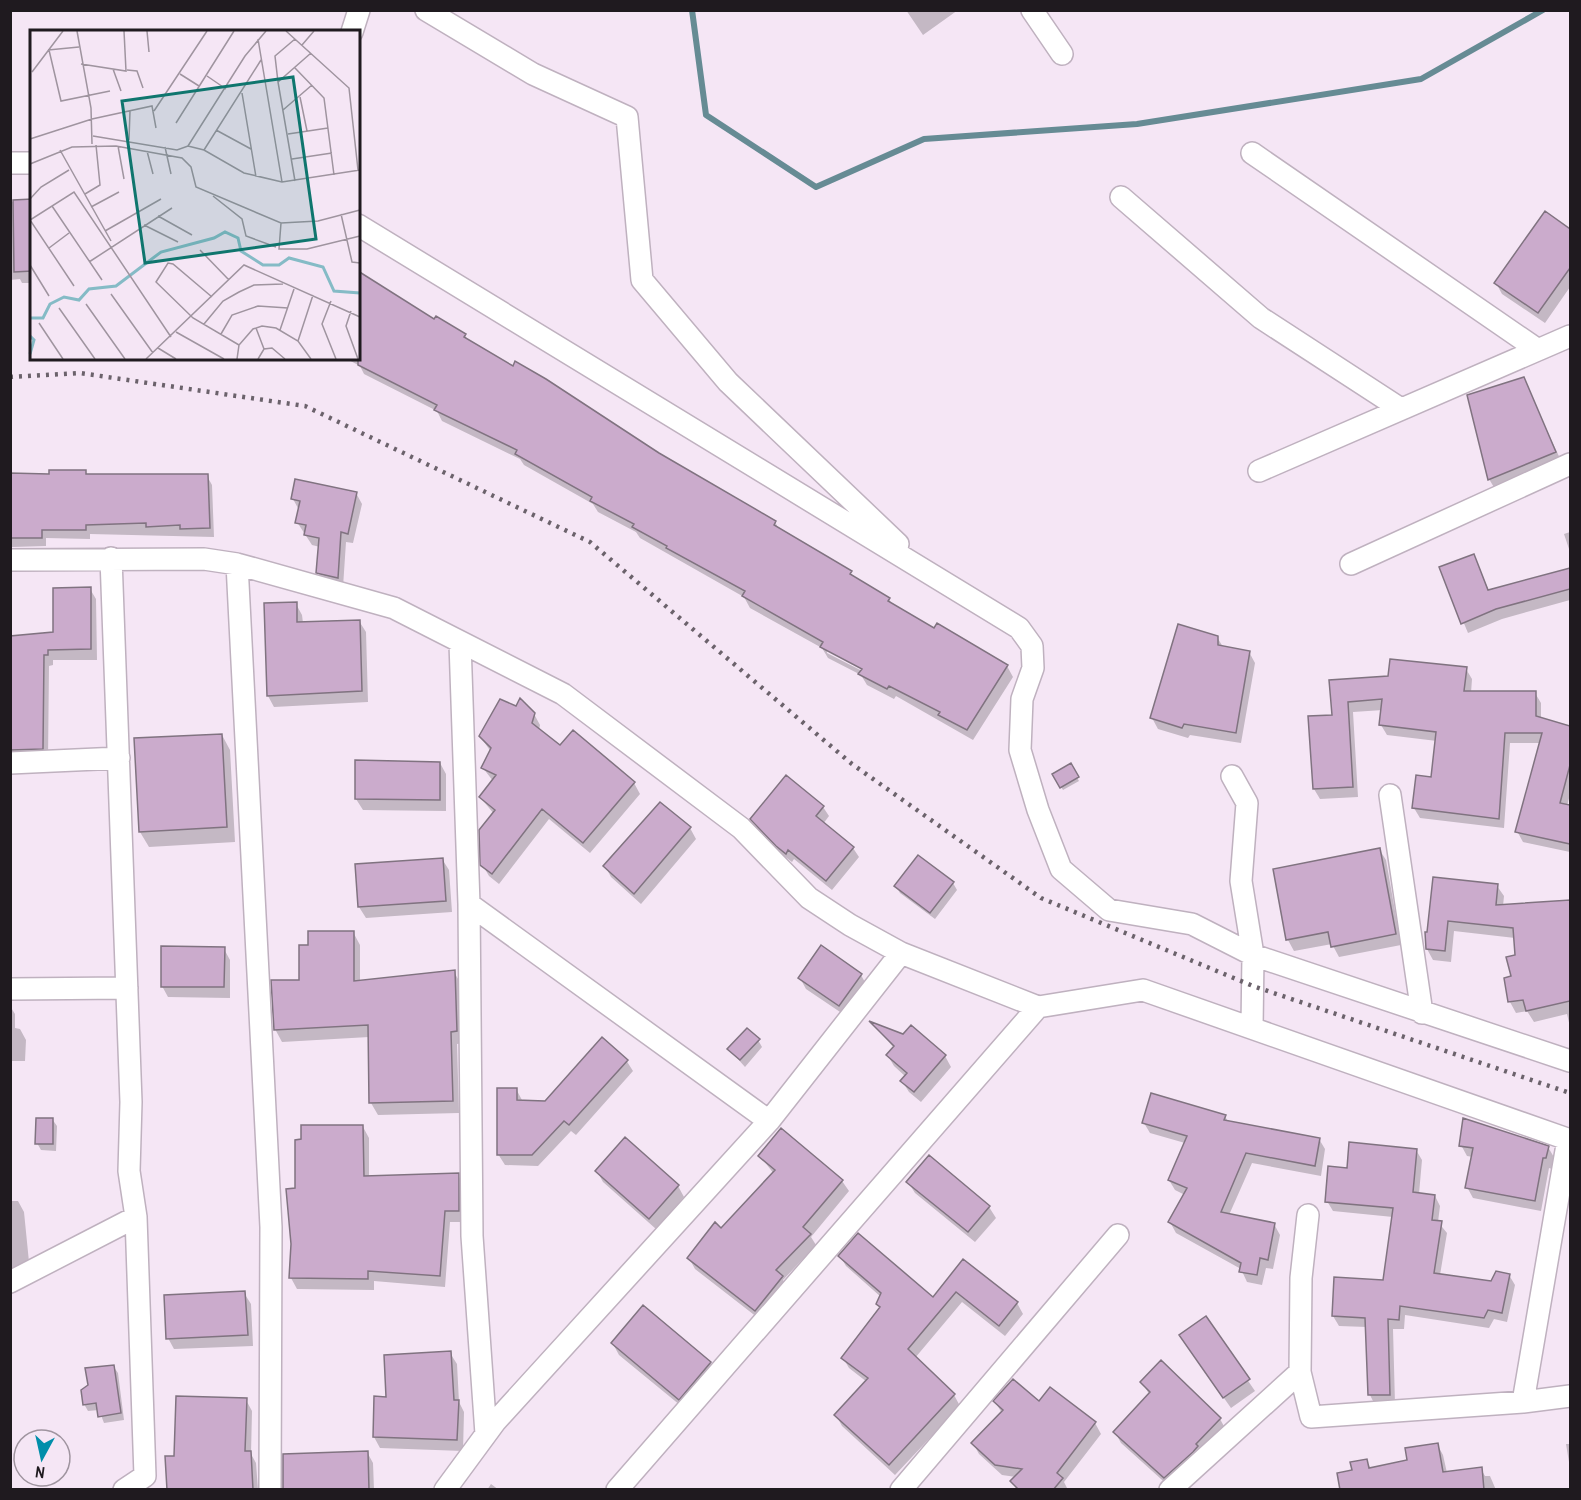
<svg xmlns="http://www.w3.org/2000/svg" width="1581" height="1500" viewBox="0 0 1581 1500" font-family="'Archivo Narrow',sans-serif">
<style>
.shadow{fill:#0003;fill-rule:evenodd}
.lines{fill:none;stroke-linecap:round;stroke-linejoin:round}
.stream{stroke:#668b94;stroke-width:6}
.building{fill:#cbabcc;stroke:#807380;stroke-width:1.5}
.minor-casing{stroke:#bfb1bf;stroke-width:24}
.minor{stroke:#fff;stroke-width:21}
.rail{stroke:#6b626b;stroke-width:4.5;stroke-dasharray:3 6;stroke-linecap:butt}
.inset-river{fill:none;stroke:#85bbc6;stroke-width:3}
.inset-road{fill:none;stroke:#9f949f;stroke-width:1.5}
.view{fill:#0f766e;fill-opacity:0.15;stroke:#0f766e;stroke-width:3}
.inset-edge{fill:none;stroke:#1f1a1f;stroke-width:3}
</style>
<rect width="100%" height="100%" fill="#f5e6f5"/>
<!-- shadow -->
<path class="shadow" d="M906,10H958L923,35Z
M32,88V133L30,130Z
M10,202H32V283H22L20,279L10,280Z
M1545,213L1570,231V287L1545,323L1502,294L1496,283Z
M358,273L388,290L392,296L465,335L468,341L775,522L779,529L889,599L893,606L1007,666L1013,677L973,740L896,696L894,699L867,685L861,675L828,658L822,648L750,608L744,597L640,538L636,532L598,512L593,504L524,465L520,459L442,421L437,411L364,374L360,366L345,358H358ZM827,649L869,671L868,674L827,653Z
M1523,379L1564,467L1498,494L1489,479Z
M85,471L87,475L207,476L212,485L214,537L90,534V539L46,538V546L12,547L10,496Z
M356,493L362,504L353,543L346,542L343,587L324,583L318,573L320,547L312,545L297,522L299,510L293,499Z
M1570,532V552L1564,534Z
M1474,555L1489,591L1570,569V600L1502,619L1468,633L1441,568Z
M90,589L96,599L97,660H53V665L49,666L48,759L10,758V637L55,634Z
M296,604L302,615L303,623L359,621L366,632L368,702L274,707L268,696Z
M1217,637L1223,647L1249,652L1255,663L1241,743L1190,735L1188,738L1158,729L1152,718Z
M1466,669L1472,679L1471,693H1535L1541,703V719L1570,728V794L1567,806L1570,807V852L1523,842L1517,831L1541,743H1510L1504,828L1420,818L1414,808L1432,779L1437,741L1387,735L1381,725L1383,710L1353,712L1358,797L1320,799L1314,789L1334,716L1331,681Z
M534,714L540,725L539,730L560,747L634,783L640,794L590,853L549,819L499,884L489,876L482,864L494,814L480,797L493,781L483,768L491,752L480,736Z
M222,735L230,750L235,842L149,847L140,832Z
M440,763L446,774V811L363,810L356,799Z
M1070,765L1079,781L1063,790L1054,775Z
M660,804L690,828L696,839L641,904L611,877L605,866Z
M823,807L829,816L823,824L853,848L859,857L832,890L794,859L792,862L783,855L758,829L752,819Z
M1379,849L1386,860L1401,945L1339,957L1332,944L1294,951L1288,940L1275,870Z
M442,859L449,870L452,912L366,918L359,907Z
M953,883L957,890L935,919L900,893L896,886Z
M1497,886L1504,896L1503,906L1570,902V1027L1567,1014L1534,1022L1527,1011L1516,1013L1510,1002L1516,956L1515,938L1454,931L1451,962L1433,960L1427,949L1426,934Z
M353,932L360,945V982L454,972L461,984L464,1043L457,1044L459,1113L378,1115L371,1103L369,1037L282,1042L275,1029L300,981L310,946Z
M224,949L230,960V998L168,997L162,986Z
M861,975L867,986L846,1016L806,989L800,978Z
M10,1006L15,1014V1028L20,1029L26,1040L25,1061H10Z
M873,1024L945,1056L951,1067L921,1102L909,1092L902,1081L906,1077L894,1066L888,1056L894,1048Z
M758,1040L762,1047L745,1067L729,1049Z
M626,1060L633,1071L576,1135L571,1131L538,1166L505,1165L498,1154L516,1089L522,1100L546,1102Z
M1225,1116L1228,1122L1319,1139L1325,1149L1321,1176L1252,1163L1229,1215L1274,1224L1280,1235L1273,1269L1266,1268L1262,1285L1247,1282L1241,1269L1176,1233L1170,1222L1185,1195L1175,1190L1169,1180L1185,1143L1150,1133L1144,1123Z
M52,1119L57,1126L56,1151L41,1150L37,1143Z
M363,1127L369,1138V1177L458,1175L464,1186L465,1222H450L445,1287L374,1281V1290L297,1289L291,1278L297,1190Z
M1461,1145L1548,1147L1555,1159L1552,1169L1549,1168L1541,1211L1473,1198L1467,1187L1473,1157L1467,1156Z
M1416,1150L1422,1160L1419,1194L1435,1196L1440,1206L1438,1222L1447,1233L1440,1275L1492,1283L1509,1275L1515,1285L1507,1322L1494,1319L1489,1328L1405,1315L1404,1329H1393L1395,1404L1375,1405L1370,1395L1367,1327L1339,1326L1333,1316L1384,1282L1393,1217L1333,1211L1327,1201L1348,1170Z
M760,1156L842,1181L849,1191L811,1237L816,1245L783,1280L788,1288L762,1321L695,1269L689,1258L722,1230L774,1174Z
M929,1157L989,1207L996,1218L975,1242L915,1193L908,1182Z
M597,1171L678,1186L684,1197L656,1229L603,1182Z
M10,1201H18L24,1212L30,1272L10,1280Z
M840,1256L933,1299L963,1261L1017,1303L1023,1314L1005,1336L962,1302L915,1358L954,1395L960,1406L895,1475L842,1426L836,1415L867,1382L849,1368L843,1358L881,1309L878,1304L881,1297L846,1266Z
M244,1293L251,1304L253,1346L174,1349L168,1338Z
M643,1307L710,1363L717,1374L686,1410L619,1355L613,1344Z
M1205,1318L1255,1391L1231,1408L1187,1346Z
M450,1353L457,1364L459,1402L464,1412L463,1451L380,1448L374,1437L388,1398Z
M113,1366L118,1373L124,1420L104,1423L99,1410L88,1411L84,1404Z
M1142,1382L1220,1419L1226,1430L1171,1488L1121,1443L1115,1432L1149,1394Z
M1050,1389L1095,1423L1101,1434L1064,1482L1068,1490H1017L1012,1481L1016,1477L1002,1475L979,1454L973,1443L1002,1413L995,1402L1039,1403Z
M246,1400L252,1411L251,1454L256,1463L258,1490H169L176,1457Z
M1437,1444L1443,1455L1447,1473L1481,1469L1485,1476H1490L1496,1490H1342L1353,1472L1366,1460L1371,1469L1409,1462Z
M1566,1444H1570V1468Z
M367,1452L373,1463L374,1490H284Z
M491,1484L499,1490H487Z"/>
<g class="lines">
<!-- stream -->
<path class="stream" d="M692,10L706,115L816,187L924,139L1137,124L1421,79L1543,10"/>
</g>
<!-- building -->
<path class="building" d="M32,199V271L14,272L13,200Z
M1545,211L1570,229V268L1538,313L1494,283Z
M358,271L434,319L436,316L466,334L464,337L513,366L515,361L546,379L659,453L776,521L774,525L852,571L850,574L890,598L888,601L934,628L937,623L1008,665L967,730L938,715L940,712L889,686L887,689L858,674L862,669L820,647L823,642L742,596L745,591L666,548L667,546L632,527L634,524L590,501L592,497L515,454L517,450L434,410L437,405L358,365Z
M1524,377L1556,452L1488,480L1467,395Z
M49,470H86V474H208L210,528L180,529V525L146,527V523L86,525V530H42V538H10V473L49,474Z
M295,479L357,492L348,534L341,532L338,578L316,573L319,538L304,535L306,525L295,523L300,501L291,499Z
M1474,554L1488,590L1570,568V589L1496,609L1461,624L1439,567Z
M91,587V649L48,650V655H44L43,749L10,750V636L53,632V588Z
M297,602V622L360,620L362,691L267,696L264,603Z
M1178,624L1218,636V645L1250,651L1236,733L1184,724L1182,728L1150,718Z
M1390,659L1467,667L1464,691H1536V716L1570,726V765L1560,803L1570,805V844L1515,832L1542,733H1505L1499,819L1412,808L1416,775L1431,777L1436,732L1379,725L1382,699L1348,702L1353,787L1313,789L1308,716L1332,715L1329,680L1388,676Z
M520,698L535,713L532,723L560,745L573,730L635,782L583,843L542,809L492,874L480,865L479,830L495,810L479,797L496,775L481,768L491,748L479,736L500,699L516,706Z
M222,734L227,827L139,832L134,738Z
M355,760L440,762V800L355,799Z
M1071,763L1079,777L1060,788L1052,774Z
M786,775L824,806L816,816L854,847L826,881L788,850L786,854L776,846L750,819Z
M660,802L691,827L634,894L603,866Z
M1380,848L1396,934L1331,947L1328,932L1286,940L1273,869Z
M918,855L954,882L930,913L894,886Z
M443,858L446,901L358,907L355,864Z
M1433,877L1498,884L1496,905L1570,900V1001L1526,1011L1523,1000L1508,1002L1504,978L1511,976L1506,957L1515,955L1513,928L1448,921L1445,951L1426,949L1425,932H1427Z
M308,931H354V981L455,970L457,1031L451,1032L453,1101L369,1103L368,1025L274,1030L271,980H299V945H308Z
M821,945L862,974L839,1006L798,978Z
M161,946L225,947L224,987H161Z
M869,1021L903,1034L911,1025L946,1055L914,1092L900,1081L907,1073L886,1055L894,1046Z
M747,1028L760,1039L740,1060L727,1049Z
M602,1037L628,1060L569,1125L564,1121L532,1155H497V1088H517V1100L545,1101Z
M1151,1093L1226,1115L1224,1120L1320,1138L1315,1166L1246,1153L1221,1212L1275,1223L1268,1260L1260,1258L1257,1275L1239,1272L1241,1263L1168,1222L1187,1188L1168,1180L1187,1136L1142,1123Z
M36,1118H53V1144H35Z
M1463,1118L1549,1146L1546,1158H1543L1535,1201L1465,1188L1473,1148L1459,1146Z
M301,1125H363L364,1176L459,1173V1211H445L440,1276L368,1271V1279L289,1278L291,1244L286,1189L295,1188V1140L301,1139Z
M781,1128L843,1180L803,1227L811,1234L776,1270L783,1276L755,1311L687,1258L715,1222L721,1228L775,1170L758,1156Z
M625,1137L679,1185L649,1219L595,1171Z
M1349,1142L1417,1149L1413,1192L1435,1195L1432,1220L1442,1221L1434,1273L1491,1281L1496,1271L1510,1274L1502,1313L1488,1310L1484,1318L1400,1306L1399,1320L1388,1319L1390,1395H1368L1365,1318L1332,1316L1334,1277L1383,1280L1393,1208L1325,1202L1328,1166L1347,1168Z
M929,1155L990,1206L968,1232L906,1182Z
M858,1233L933,1297L963,1259L1018,1302L999,1326L956,1292L908,1349L955,1394L889,1465L834,1415L868,1378L841,1358L880,1307L876,1304L881,1293L838,1256Z
M245,1291L248,1335L166,1339L164,1295Z
M643,1305L711,1362L679,1400L611,1343Z
M1206,1316L1250,1379L1223,1398L1179,1335Z
M451,1351L454,1400H459L457,1440L373,1437L374,1396L386,1397L384,1355Z
M1161,1360L1221,1418L1196,1444L1198,1446L1193,1452L1164,1478L1113,1432L1150,1392L1140,1382Z
M114,1365L121,1413L98,1417L96,1403L83,1405L81,1390L88,1385L85,1368Z
M1013,1379L1039,1401L1050,1387L1096,1422L1057,1473L1063,1478L1053,1490H1019L1010,1481L1022,1469L995,1465L971,1443L1003,1410L993,1401Z
M176,1396L247,1398L245,1451H251L253,1490H167L165,1456H174Z
M1438,1443L1443,1472L1482,1467L1484,1490H1340L1337,1473L1352,1470L1350,1462L1367,1459L1369,1468L1407,1460L1405,1448Z
M368,1451L369,1490H283V1454Z"/>
<g class="lines">
<!-- minor casing -->
<g class="minor-casing">
<path id="minor" d="M426,10L533,74L627,117L642,280L728,382L898,544
M1032,10L1062,54
M352,32L359,10
M1252,153L1538,350
M10,163H32
M1121,197L1261,318L1401,409
M358,225L1019,628L1032,646L1033,668L1022,699L1020,750L1038,810L1061,869L1109,910L1192,924L1253,955L1570,1061
M1259,471L1570,336
M111,558L131,1102L129,1171L136,1217L145,1476L124,1490
M10,560L204,559L237,564L394,608L563,694L741,828L809,898L850,925L901,953L1038,1007L1143,990L1570,1140
M237,564L271,1227L270,1490
M1351,564L1570,464
M460,643L469,904L472,1236L486,1434
M10,763L119,758
M1232,776L1247,803L1241,881L1253,955L1252,1028
M1390,795L1422,1013
M469,904L769,1121
M10,989L127,988
M1308,1215L1301,1278L1300,1372L1311,1417L1523,1402L1570,1396
M10,1282L136,1217
M1523,1402L1568,1139
M445,1490L495,1422L769,1121L901,953
M617,1490L1038,1007
M901,1490L1118,1235
M1170,1490L1300,1372"/>
</g>
<!-- minor -->
<use href="#minor" class="minor"/>
<!-- rail -->
<path class="rail" d="M10,377L80,373L305,406L590,542L852,764L1041,898L1253,986L1570,1093"/>
</g>
<!-- overview -->
<g transform="translate(30 30)">
<rect width="330" height="330" fill="#f5e6f5"/>
<path class="inset-river" d="M0,288H13L20,274L34,267L49,270L59,259L86,256L131,222L184,208L195,202L208,208L211,221L233,235H249L259,228L293,237L304,261L330,263M0,306L4,310L0,324"/>
<path class="inset-road" d="M47,1L61,78L62,114M117,1L119,22M256,1L319,58L328,140M228,9L252,152M272,15L284,1M18,20L49,17M19,20L31,71L80,61M51,34L96,41L94,1M265,38L294,68L304,145M83,39L91,61M97,40L107,41L113,58M2,42L33,1M150,44L169,56M177,46L196,59M248,52L245,26L265,9M212,63L226,147M270,67L277,101M253,80L282,55M124,81L177,1M146,93L204,1M186,100L221,119M258,104L298,98M63,106L147,120L158,116L174,120L214,143L252,152L330,140M0,109L62,89L122,76L126,98M99,110L100,81M88,116L94,149M158,116L215,26L236,1M135,117L141,144M30,120L81,211M174,120L231,30M117,121L123,144M262,129L302,123M0,134L42,117L86,116L152,128L161,137L166,157L251,193L288,191L330,180M265,151L248,52L281,23M55,164L70,155L66,115M183,166L212,189L216,206L246,217M0,169L11,157L39,140M22,176L72,250M61,177L89,162M311,184L322,232L330,233M128,186L162,205M251,193L249,219H277L330,206M114,195L148,212M75,201L131,169M19,218L39,203M170,220L199,250M59,232L142,178M0,235L19,266M44,256L0,190L44,162L141,307M81,264L123,323M182,267L143,234L138,233L126,252L163,288L209,315M301,271L292,294L306,329M56,274L95,329M29,278L65,329M321,281L316,296L328,329M9,293L33,329M174,294L193,271L209,262L224,255L253,254M226,298L234,319M250,300L264,259M146,302L194,329M191,304L202,285L228,276L258,278M268,311L283,265M128,318L146,329M116,329L214,235L330,287M207,329L209,315L223,299L232,296L246,298L268,311L281,329M228,329L234,319L242,318L255,329"/>
<path class="view" d="M263,47L286,209L115,233L92,71Z"/>
<rect width="330" height="330" class="inset-edge"/>
</g>
<!-- border -->
<rect width="1581" height="1500" fill="none" stroke="#1f1a1f" stroke-width="24"/>
<!-- north arrow -->
<g transform="translate(42 1458) rotate(188)"><circle r="28" fill="#f5e6f5" stroke="#9f949f" stroke-width="1.5"/>
<path d="M0-4.5L10 22L0 15L-10 22Z" fill="#008eaa"/>
<text y="-9" font-size="16" font-weight="bold" text-anchor="middle" fill="#1f1a1f">N</text>
</g>
</svg>
